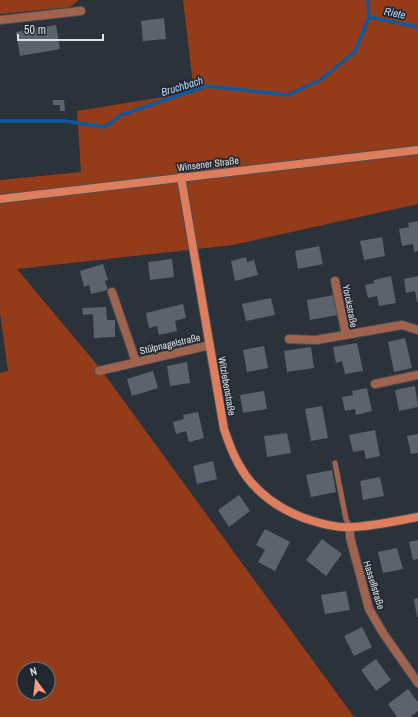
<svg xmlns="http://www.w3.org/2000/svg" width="418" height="717" viewBox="0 0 418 717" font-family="'Archivo Narrow',sans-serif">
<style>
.forest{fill:#943c19;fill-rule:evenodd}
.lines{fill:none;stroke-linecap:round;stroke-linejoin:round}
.stream{stroke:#0e599d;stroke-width:3.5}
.building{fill:#5c636c}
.lane-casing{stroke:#484e56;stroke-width:6}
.street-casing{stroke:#484e56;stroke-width:10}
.secondary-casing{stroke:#484e56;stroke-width:10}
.lane{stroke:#a0644e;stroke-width:5}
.street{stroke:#a0644e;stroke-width:8}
.secondary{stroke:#de7e5c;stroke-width:8}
.labels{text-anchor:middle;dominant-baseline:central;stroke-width:3.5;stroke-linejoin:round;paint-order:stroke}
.street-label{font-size:10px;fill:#dee2e7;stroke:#222830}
.water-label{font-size:11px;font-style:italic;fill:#b6d7fd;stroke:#222830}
</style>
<rect width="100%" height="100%" fill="#2b323a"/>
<!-- forest -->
<path class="forest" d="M0,0H79L70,7L0,14Z
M183,0H418V204L233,245L17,269L99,367L354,717H0V373L8,371L0,312V180L81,172L77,111L194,92ZM24,669H48V693H24Z"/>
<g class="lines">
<!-- stream -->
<path class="stream" d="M369,17L418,27
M0,121H65L105,127L121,115L206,86L288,95L320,80L355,52L369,17L368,0"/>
</g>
<!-- building -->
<path class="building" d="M164,18L166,39L143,41L141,21Z
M56,25L60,49L20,56L16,32Z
M53,100H64L65,111H60V105H53Z
M418,221V251L414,252L413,244L402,246L399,229L409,227L408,223Z
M382,237L385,256L364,260L360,241Z
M319,246L323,264L298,269L295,251Z
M246,257L247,262L254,260L258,275L235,281L231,261Z
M172,259L174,277L150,280L148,262Z
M103,264L108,280L105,281L108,290L91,294L89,285L84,287L80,271Z
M391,276L396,303L379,306L377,296L368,298L365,285L374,283V280Z
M418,276V302H417L415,291L406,293L404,279Z
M334,295L338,315L310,320L307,300Z
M271,298L275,315L246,321L242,304Z
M183,304L186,318L175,321L177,331L159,335L157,326L149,328L146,313Z
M106,307L107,320H115V337L94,338L93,314L83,315L82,308Z
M405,338L412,368L394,372L388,342Z
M357,343L363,371L345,374L342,361L336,363L333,347Z
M264,346L268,368L247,372L243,350Z
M311,347L314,368L287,372L284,351Z
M187,362L190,383L170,386L167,366Z
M153,371L158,388L132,396L127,379Z
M415,386L418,407L399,411L395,390Z
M367,388L372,411L356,415L355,409L345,411L342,397L353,395L352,391Z
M264,391L267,409L243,413L240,395Z
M322,406L328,438L311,441L305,409Z
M198,412L204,438L189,442L186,431L176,434L173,422L184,419L183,415Z
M375,430L380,456L366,459L364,450L353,452L349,435Z
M287,433L291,453L267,457L264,436Z
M418,434V453L411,454L407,436Z
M213,461L217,479L197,484L193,466Z
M332,470L336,492L311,497L306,475Z
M380,477L384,496L363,500L360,481Z
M239,495L250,511L229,527L218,510Z
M265,529L290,542L275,571L258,562L265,550L256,545Z
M322,539L342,554L326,576L306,560Z
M418,540V559L413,560L409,542Z
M397,548L403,569L383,573L378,552Z
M346,591L350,610L325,614L321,595Z
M418,598V617H417L414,599Z
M362,627L372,647L354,656L344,636Z
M376,659L391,680L376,691L361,670Z
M408,689L418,702V711L410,717H397L388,704Z"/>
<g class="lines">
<!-- lane casing -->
<g class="lane-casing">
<path id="lane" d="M335,463L346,519L350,527"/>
</g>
<!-- street casing -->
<g class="street-casing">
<path id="street" d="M0,20L81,11
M335,281L346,335
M112,292L136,362
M289,339L316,340L402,325L418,330
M99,371L210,345
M375,384L418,375
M350,527V537L369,609L383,633L418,683"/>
</g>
<!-- secondary casing -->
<g class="secondary-casing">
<path id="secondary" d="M181,177L224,429C228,441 232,452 238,463C253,492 282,512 313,521C326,525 339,528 352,527C374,526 396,521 418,517
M0,199L418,150"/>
</g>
<!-- lane -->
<use href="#lane" class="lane"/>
<!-- street -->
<use href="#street" class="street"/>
<!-- secondary -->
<use href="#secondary" class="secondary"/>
</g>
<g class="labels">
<!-- street labels -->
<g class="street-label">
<text transform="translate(208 164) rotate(-7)">Winsener Straße</text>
<text transform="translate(350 306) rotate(79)">Yorckstraße</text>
<text transform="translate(170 344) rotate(-13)">Stülpnagelstraße</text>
<text transform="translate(227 386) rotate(80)">Witzlebenstraße</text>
<text transform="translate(374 585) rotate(73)">Hassellstraße</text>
</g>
<!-- water labels -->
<g class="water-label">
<text transform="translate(395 13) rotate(12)">Riete</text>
<text transform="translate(182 86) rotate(-17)">Bruchbach</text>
</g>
</g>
<!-- north arrow -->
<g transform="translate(36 681) rotate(345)"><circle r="19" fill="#222830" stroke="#6d7279"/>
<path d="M0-3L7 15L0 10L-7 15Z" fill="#f39f82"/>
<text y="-6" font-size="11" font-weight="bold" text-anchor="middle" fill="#dee2e7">N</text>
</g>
<!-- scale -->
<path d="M18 34v6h85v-6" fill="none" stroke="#dee2e7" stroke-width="2"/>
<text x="24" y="34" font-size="12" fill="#dee2e7" stroke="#222830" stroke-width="3" paint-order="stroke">50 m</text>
</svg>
